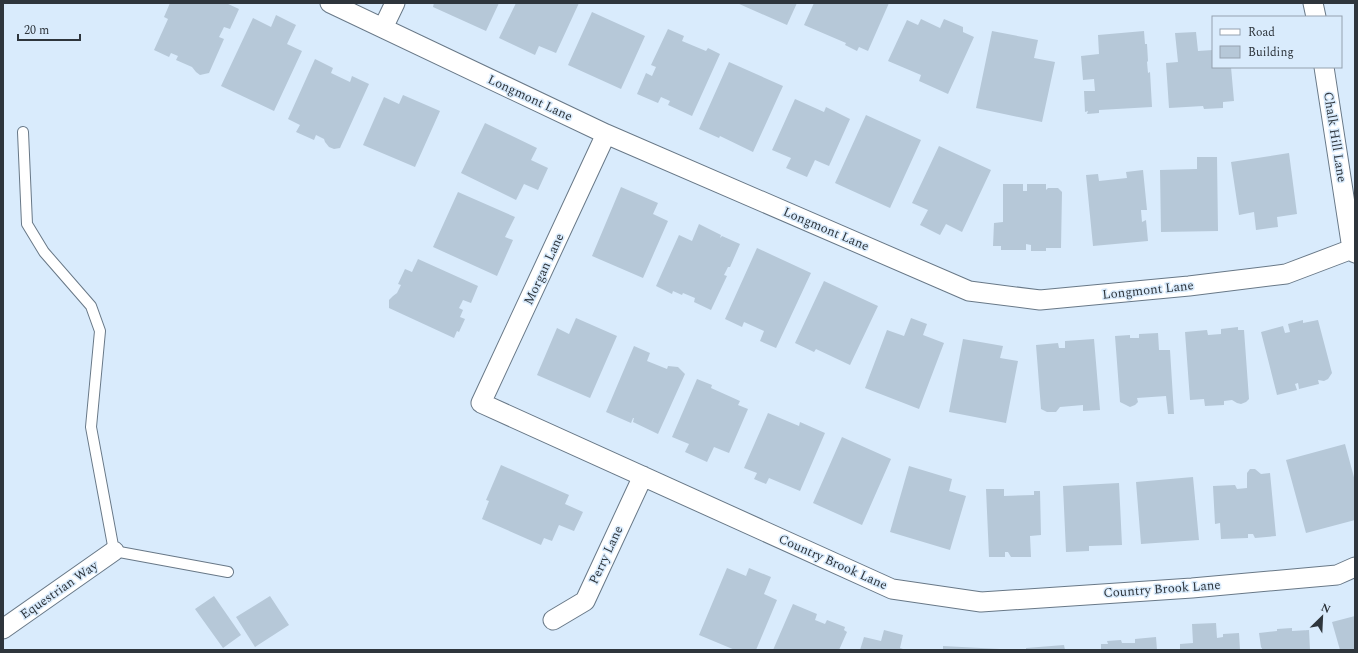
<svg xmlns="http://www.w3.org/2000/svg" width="1358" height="653" viewBox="0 0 1358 653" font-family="Spectral,serif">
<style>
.building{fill:#b6c8d8}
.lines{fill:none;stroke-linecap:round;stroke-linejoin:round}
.lane-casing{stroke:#687887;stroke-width:12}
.street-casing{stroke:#687887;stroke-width:21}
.lane{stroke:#fff;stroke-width:10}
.street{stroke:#fff;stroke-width:19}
.labels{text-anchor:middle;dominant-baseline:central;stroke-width:3;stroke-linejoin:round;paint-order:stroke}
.street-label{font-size:13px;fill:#2e353c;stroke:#d9ebfc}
</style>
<rect width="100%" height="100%" fill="#d9ebfc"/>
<!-- building -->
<path class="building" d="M170,3H226L239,9L230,29L224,27L219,37L224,39L209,73L200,75L196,72L192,67L176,60L178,56L171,53L169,57L154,50L168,19L164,17Z
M434,3H499L486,31L433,7Z
M516,3H579L556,53L539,46L535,55L499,38Z
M737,3H797L787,25Z
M814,3H889L868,51L859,47L857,51L845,45L846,43L804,25Z
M592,12L645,36L621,89L568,65Z
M276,15L296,25L287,44L302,51L274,111L221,86L253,18L271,27Z
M921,19L940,28L944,19L963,27V32L974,37L948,94L919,81L921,75L888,61L907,20L918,25Z
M668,29L684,36L682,41L706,51L708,48L720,54L692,116L668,105L670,101L661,97L658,103L637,94L646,73L652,76L656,67L651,65Z
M992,31L1038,40L1034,58L1055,62L1042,122L976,108Z
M1144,31L1145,44H1147L1148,61L1147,62L1148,73L1150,72L1152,107L1099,110V113L1087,114L1088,111L1085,112L1084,91H1095L1094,79L1083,80L1081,56L1099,54L1098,35Z
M1196,32L1198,51L1213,50V67H1231L1234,101L1223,102V108L1204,109L1203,106L1169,108L1166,63L1178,62L1175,33Z
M315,59L333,68L331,73L350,82L352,76L369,84L340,148L334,149L329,147L325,142L324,139L316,135L314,140L296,132L300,125L288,119Z
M729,62L783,86L753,152L720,136L719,138L699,129Z
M403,95L440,111L415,167L363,145L384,97L399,104Z
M795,99L824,112L826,107L850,119L829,166L815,160L807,177L786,168L791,158L772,150Z
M866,115L921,140L890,208L835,183Z
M485,123L537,148L531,160L548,168L538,190L524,184L516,200L461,173Z
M939,146L991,170L962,232L946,224L940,235L920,225L928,210L912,203Z
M1289,153L1297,214L1277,217L1278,227L1256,230L1254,212L1239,215L1231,162Z
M1197,157H1217L1218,231L1161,232L1160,170L1197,169Z
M1143,170L1147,210H1141L1142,222L1146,220L1148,241L1093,246L1086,175L1098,174L1099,181L1127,178L1126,172Z
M1003,184H1023V191H1027V184H1046V190L1048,188H1058L1062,192L1061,248H1046V251H1031V245L1026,244V250H1001V246H993L994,223L1003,222Z
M621,187L658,203L653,214L668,221L643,278L592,256Z
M458,192L515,217L505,237L513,240L497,276L433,247Z
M699,224L721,235L720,238L722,236L740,244L730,267H728L724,275L727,276L711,310L694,302L695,298L683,293L682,295L673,291L672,294L656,286L679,235L692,241Z
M757,248L811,273L776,348L760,341L764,331L744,322L742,327L725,319Z
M418,259L478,286L471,303L463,300L459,308L463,310L460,317L465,319L459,332L457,331L454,338L389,308V300L393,296L397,293L401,285L398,284L405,269L412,272Z
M824,281L878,306L850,365L816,349L814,352L795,343Z
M576,318L617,336L590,398L537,375L557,328L569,334Z
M911,318L927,324L923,335L944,343L919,409L865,388L887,330L904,336Z
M1303,320V323L1318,320L1332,373L1328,379L1324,381L1318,380L1319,384L1299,389L1298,383L1295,384L1297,390L1277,395L1261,332L1283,326L1285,333L1290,332L1288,324Z
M1238,327V330H1244L1249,399L1246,402L1241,404L1237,403L1232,400L1224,401V405L1205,406L1204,399L1190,400L1185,332L1207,330L1208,335L1221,334V329Z
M1158,333L1159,350H1170L1174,414H1168L1166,396L1137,398L1138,402L1135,405L1130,407L1120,402L1115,336L1130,335V338H1139V334Z
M963,339L1003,346L1000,358L1018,361L1006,423L949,412Z
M1094,339L1100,410L1083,411V405L1060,407L1056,412H1047L1041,409L1036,345L1058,343L1059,348H1065V341Z
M634,346L650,353L647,361L667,369L668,366L678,367L685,374L658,434L633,422L634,418H633L631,423L606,412Z
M697,379L712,385L711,388L740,401L738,405L748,409L729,453L714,447L707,462L685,452L689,444L672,437Z
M768,413L799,426L800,422L825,433L800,491L769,478L766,484L754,479L757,473L744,468Z
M842,437L891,459L862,525L813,503Z
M1345,444L1355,481V520L1306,533L1286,460Z
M501,465L569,495L565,504L583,512L574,531L559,525L552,541L544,538L541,545L482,519L489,501L486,500Z
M909,466L952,479L949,491L966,496L950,550L890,532Z
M1250,469H1255L1261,474L1270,473L1276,536L1255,538L1253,534H1248V538L1221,539L1220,523L1215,524L1213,486L1235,485L1237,489L1247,488V473Z
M1193,477L1199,540L1141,544L1136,482Z
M1119,483L1122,545L1089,546V551L1066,552L1063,486Z
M986,489H1004V496L1034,495V491H1040L1041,535L1030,536L1031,557H1011L1008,552H1005V557H989Z
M727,568L746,576L749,568L771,577L764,594L777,600L756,650H735L699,635Z
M214,596L241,635L223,648L195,609Z
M270,596L289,625L255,647L236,617Z
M793,604L817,614L815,620L825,624L827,620L845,627L844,630L847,632L839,650H773Z
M1355,616V650H1340L1332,622Z
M1216,623L1217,638L1223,637V634L1239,633L1240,650H1180V644L1193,643L1192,624Z
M1292,628V631L1309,630L1310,650H1263L1261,647L1259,633L1277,631V629Z
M884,630L903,635L900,648L906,650H860L864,637L881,641Z
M1156,637L1157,650H1101V644H1108L1107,641L1121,640L1122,643H1135V639Z
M1064,645L1065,650H1026V648Z
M943,646L1000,649V650H943Z"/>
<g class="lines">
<!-- lane casing -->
<g class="lane-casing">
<path id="lane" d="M23,132L27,224L44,252L91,306L100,331L91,427L114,551L228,572"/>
</g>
<!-- street casing -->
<g class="street-casing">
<path id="street" d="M330,3L606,134L969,291L1040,300L1189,286L1286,274L1352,249
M1313,3L1316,17
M383,28L395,3
M1324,67L1352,249L1355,253
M606,134L481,403L892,589L981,602L1192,588L1337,575L1355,567
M553,620L585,601L643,476
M3,629L114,551"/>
</g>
<!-- lane -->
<use href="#lane" class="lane"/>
<!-- street -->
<use href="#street" class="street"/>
</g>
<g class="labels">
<!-- street labels -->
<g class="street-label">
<text transform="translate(530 98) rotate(25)">Longmont Lane</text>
<text transform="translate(1335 137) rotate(81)">Chalk Hill Lane</text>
<text transform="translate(826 229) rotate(23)">Longmont Lane</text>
<text transform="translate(544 269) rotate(-65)">Morgan Lane</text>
<text transform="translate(1148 290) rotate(-6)">Longmont Lane</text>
<text transform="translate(606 555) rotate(-65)">Perry Lane</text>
<text transform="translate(833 562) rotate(24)">Country Brook Lane</text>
<text transform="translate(1162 589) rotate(-4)">Country Brook Lane</text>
<text transform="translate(59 590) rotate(-35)">Equestrian Way</text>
</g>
</g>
<!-- border -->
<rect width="1358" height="653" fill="none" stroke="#2e353c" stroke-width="8"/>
<!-- legend -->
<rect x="1212" y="16" width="130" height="52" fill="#d9ebfc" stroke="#95a2af"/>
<rect x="1220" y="29" width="20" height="6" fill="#ffffff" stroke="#95a2af"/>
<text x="1248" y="36" font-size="12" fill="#2e353c">Road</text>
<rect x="1220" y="46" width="20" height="12" fill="#b6c8d8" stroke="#95a2af"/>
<text x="1248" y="56" font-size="12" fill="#2e353c">Building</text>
<!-- north arrow -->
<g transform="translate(1322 617) rotate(24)" stroke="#d9ebfc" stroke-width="3" paint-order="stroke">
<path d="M0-3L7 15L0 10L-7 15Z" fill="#2e353c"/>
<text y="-6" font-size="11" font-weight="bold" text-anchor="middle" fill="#2e353c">N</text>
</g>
<!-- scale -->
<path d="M18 34v6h62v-6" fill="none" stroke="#2e353c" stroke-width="2"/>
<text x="24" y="34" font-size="12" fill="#2e353c" stroke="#d9ebfc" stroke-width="3" paint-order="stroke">20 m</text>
</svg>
